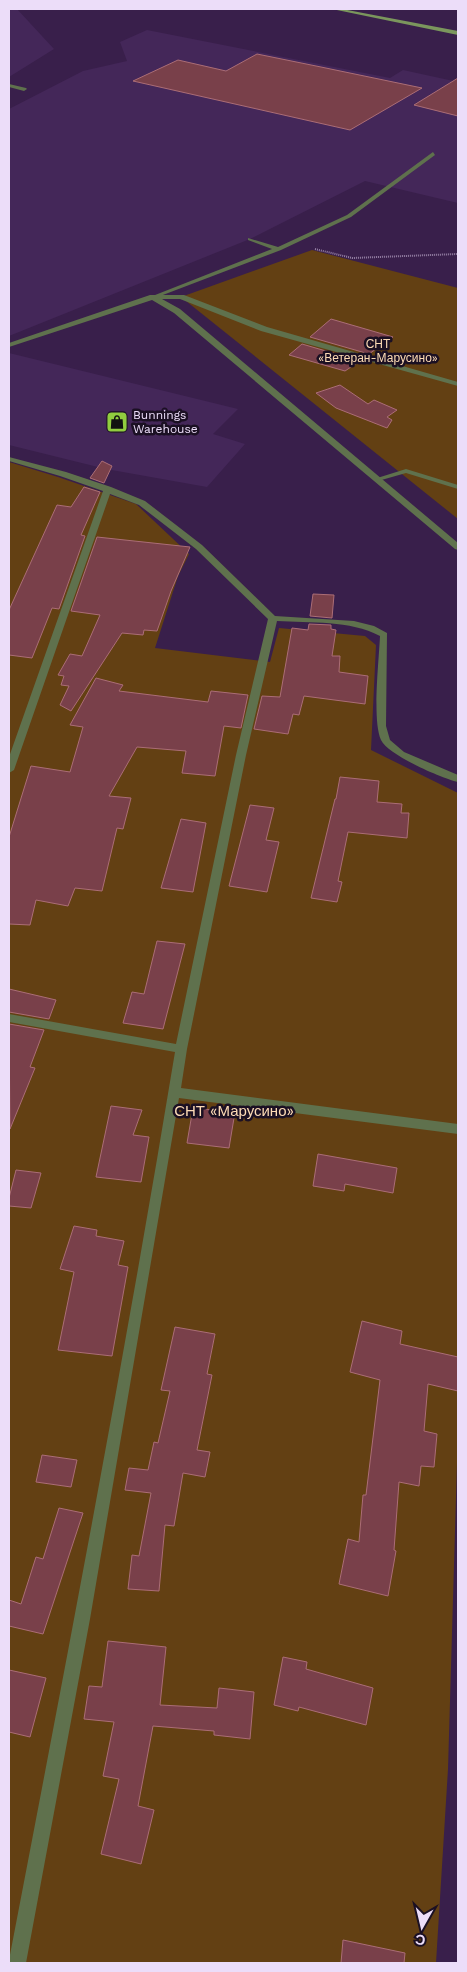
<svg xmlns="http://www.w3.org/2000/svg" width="467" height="1972" viewBox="0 0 467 1972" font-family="'Work Sans',sans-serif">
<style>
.built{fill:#442759}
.green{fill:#634013}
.building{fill:#79404a;stroke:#ab6d76}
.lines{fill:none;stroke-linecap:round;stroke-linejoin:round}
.path{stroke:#9782a6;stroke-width:2;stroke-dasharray:1 1;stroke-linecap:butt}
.service{fill:#5f714d;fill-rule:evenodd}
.minor{fill:#5f714d;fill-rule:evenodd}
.secondary{fill:#7b965d;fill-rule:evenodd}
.labels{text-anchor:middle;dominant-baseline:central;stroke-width:5;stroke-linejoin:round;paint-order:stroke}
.far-park-label{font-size:12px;fill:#fddbb5;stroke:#1b1023}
.far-poi-label{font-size:12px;fill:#ecddf9;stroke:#1b1023;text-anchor:start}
.park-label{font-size:15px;fill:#fddbb5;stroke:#1b1023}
</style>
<rect width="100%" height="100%" fill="#391f4b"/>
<!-- built -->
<path class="built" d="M9,9H17L54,49L9,77Z
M147,30L390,78L403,70L458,82V203L365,181L250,239L9,336V109L83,71L127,61L120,42Z
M9,353L238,409L213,434L245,444L207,487L106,469L9,445Z"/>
<!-- green -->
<path class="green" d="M312,250L458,288V519L181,297Z
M9,462L58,477L136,504L189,554L178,576L155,648L270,662L279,628L365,636L376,645L371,750L458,793V1429L448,1769L436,1963H9Z"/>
<!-- building -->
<path class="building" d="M257,54L321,67L422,88L350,130L133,81L178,60L226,71Z
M458,78V116L414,105Z
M331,319L393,337L369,354L310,337Z
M302,344L360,361L345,371L289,355Z
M340,385L368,404L374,400L397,410L387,417L392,420L387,428L336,408L316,393Z
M102,461L112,466L104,483L90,478Z
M84,487L100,492L81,535L85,536L59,609L52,608L32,658L9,655V610L57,505L71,507Z
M97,537L190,547L171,591L157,631L144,630L143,635L122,633L71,711L60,705L69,686L61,685L64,676L58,675L70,654L82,656L100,615L71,611Z
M313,594L334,595L332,618L310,616Z
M309,624L331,625V629L336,630L332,656H340L339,672L368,676L365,704L304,696L299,715L293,714L288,734L254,729L262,696L280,697L292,628L308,630Z
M96,678L123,685L119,691L208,702L211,691L248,695L241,728L224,726L215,776L182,773L186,751L137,747L109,796L131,798L123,829L117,828L102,891L75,888L68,906L36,900L30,925L9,924V837L31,766L70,772L83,727L70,725Z
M340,777L379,781L377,802L402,804L401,813H409L407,838L348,832L338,881L342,882L337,902L311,898L335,799H336Z
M250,805L274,808L266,840L279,842L267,892L229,886Z
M181,819L206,823L193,892L161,888Z
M157,941L185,944L163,1029L123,1023L132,992L144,994Z
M9,989L56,1000L49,1019L9,1012Z
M9,1024L44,1030L30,1067L35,1068L10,1129Z
M111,1106L142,1110L133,1135L149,1137L141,1182L96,1177Z
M193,1108L235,1112L229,1148L187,1143Z
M318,1154L397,1168L393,1193L345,1184L344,1191L313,1186Z
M16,1170L41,1173L31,1208L9,1206V1198Z
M74,1226L97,1230L96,1236L124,1241L118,1265L128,1267L112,1356L58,1350L74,1272L60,1269Z
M362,1321L402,1331L400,1344L458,1357V1391L428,1384L424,1431L437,1434L434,1467L421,1466L419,1486L399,1482L394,1550L396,1551L388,1596L339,1584L348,1539L359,1542L363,1495H366L380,1380L350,1372Z
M175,1327L215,1334L207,1374L212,1375L197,1450L210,1452L205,1477L183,1473L174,1526L165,1525L159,1591L128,1589L132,1555L139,1556L151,1493L125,1490L129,1468L148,1470L154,1442L158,1443L170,1391L161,1390Z
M42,1455L77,1460L71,1487L36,1482Z
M59,1508L83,1513L43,1634L9,1626V1600L21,1604L36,1557L43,1559Z
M108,1641L166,1647L160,1705L217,1708L219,1688L254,1692L250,1739L214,1735V1731L153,1726L138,1806L154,1810L141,1864L101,1854L119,1779L103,1776L114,1722L84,1719L89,1686L102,1687Z
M283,1657L307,1662L306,1669L373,1688L366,1725L299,1707L298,1711L274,1705Z
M9,1670L46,1678L30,1737L9,1732Z
M343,1940L405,1953L404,1963H341Z"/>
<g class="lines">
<!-- path -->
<path class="path" d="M315,249L352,258L458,254"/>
<!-- service -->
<path class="service" d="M9,84L26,88L27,89L24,91L9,87Z
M433,152L435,155L351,217L281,250L155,298L150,297L272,249L248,240V238L278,247L347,215Z
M9,457L66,472L111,487L145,501L202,545L275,616L354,621L374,626L387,633L386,726L390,740L404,752L458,775V782C441,778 388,755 381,740C372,720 379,661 380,636C350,620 310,623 277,621L246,755L187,1049L181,1088L458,1124V1134L179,1098L90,1619L26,1963H9V1960C67,1658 125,1356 175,1052L9,1022V1014L176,1044L236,755L268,619L196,549L139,505L110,494L14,770L9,773V757L103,491L60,476L9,461Z
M406,469L458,485V489L406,473L378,481L374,479Z"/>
<!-- minor -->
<path class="minor" d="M150,295H184L267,327L458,382V386L261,331L180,299H162L180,309L458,543V550L455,549L174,313L152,300L9,347V343Z"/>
<!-- secondary -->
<path class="secondary" d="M332,9H342L458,31V35Z"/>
</g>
<!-- icons -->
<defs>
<g id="shop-square" transform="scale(1.125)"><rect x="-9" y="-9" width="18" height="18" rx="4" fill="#91cd3f" stroke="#1b1023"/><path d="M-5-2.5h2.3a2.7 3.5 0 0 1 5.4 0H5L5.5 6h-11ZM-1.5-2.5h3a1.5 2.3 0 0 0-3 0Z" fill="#111"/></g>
</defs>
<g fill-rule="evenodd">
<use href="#shop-square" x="117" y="422"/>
</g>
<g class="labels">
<!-- far-park labels -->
<g class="far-park-label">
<text x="378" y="344">СНТ<tspan x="378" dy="14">«Ветеран-Марусино»</tspan></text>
</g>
<!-- far-poi labels -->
<g class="far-poi-label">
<text x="133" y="415">Bunnings<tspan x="133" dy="14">Warehouse</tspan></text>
</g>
<!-- park labels -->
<g class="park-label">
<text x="234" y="1111">СНТ «Марусино»</text>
</g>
</g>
<!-- border -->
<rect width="467" height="1972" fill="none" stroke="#ecddf9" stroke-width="20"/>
<!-- north arrow -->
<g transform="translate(422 1927) rotate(188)" stroke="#1b1023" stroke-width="4" paint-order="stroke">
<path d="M0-4L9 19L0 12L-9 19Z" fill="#ecddf9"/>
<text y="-8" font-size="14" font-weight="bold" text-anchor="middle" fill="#ecddf9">С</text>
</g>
</svg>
